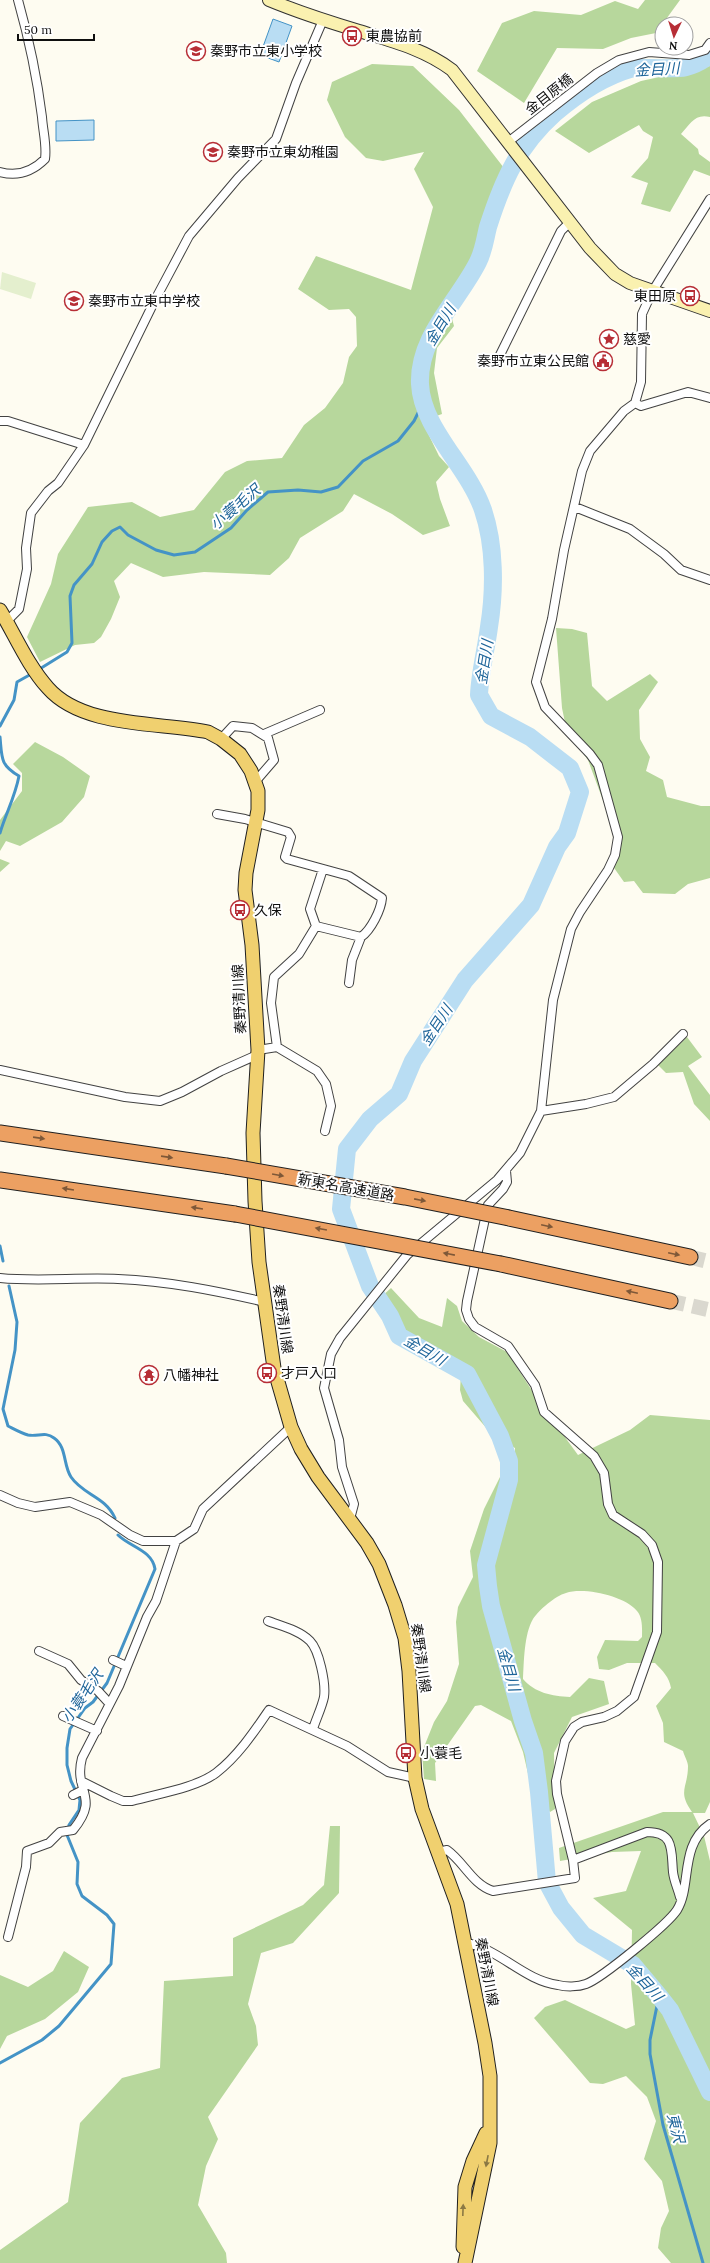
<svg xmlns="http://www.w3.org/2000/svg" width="710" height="2263" viewBox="0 0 710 2263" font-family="Lora,'Noto Sans JP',serif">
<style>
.forest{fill:#b7d79c}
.pitch{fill:#e4efce}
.water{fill:#b9ddf3;stroke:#4493c6}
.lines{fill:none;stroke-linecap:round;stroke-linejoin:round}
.stream{stroke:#4493c6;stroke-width:3}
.river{stroke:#b9ddf3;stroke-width:18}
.highway-tunnel{stroke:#dad8cf;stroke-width:15;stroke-dasharray:15 8;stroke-linecap:butt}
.street-casing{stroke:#424242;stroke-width:10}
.secondary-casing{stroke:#313131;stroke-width:14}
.primary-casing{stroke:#202020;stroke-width:15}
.highway-casing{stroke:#202020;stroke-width:17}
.street{stroke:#fff;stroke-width:8}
.secondary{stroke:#faf1b0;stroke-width:12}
.primary{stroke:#f0d06f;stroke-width:13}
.highway{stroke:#eca062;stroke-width:15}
.highway-bridge-casing{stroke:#202020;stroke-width:17;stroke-linecap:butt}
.highway-bridge{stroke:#eca062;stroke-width:15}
.oneway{fill:#7e5838}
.oneway2{fill:#8b7944}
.labels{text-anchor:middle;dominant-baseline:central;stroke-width:4;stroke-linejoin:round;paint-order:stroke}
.poi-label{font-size:14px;fill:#0f0f0f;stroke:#fff;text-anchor:start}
.street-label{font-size:14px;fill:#0f0f0f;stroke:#fff}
.water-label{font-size:15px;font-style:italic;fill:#1e659a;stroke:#fff}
</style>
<rect width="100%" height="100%" fill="#fefcf1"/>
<!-- forest -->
<path class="forest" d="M645,0H680L656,33L631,38L603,49L557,48L524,103L477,71L502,23L534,11L581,15L615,1L638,9Z
M372,64L413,66L459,110L504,168L489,207L480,252L465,280L448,304L454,326L437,348L434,373L442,414L422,421L439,456L449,467L436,482L440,499L450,526L423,535L392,514L354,494L343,511L300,538L289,558L270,575L204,572L163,577L131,563L114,581L120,597L111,619L101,637L94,643L75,645L40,662L27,637L51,584L58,554L88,507L132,502L160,517L194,510L225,472L247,461L282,458L304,425L325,408L343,383L349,357L357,346L356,317L349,309L329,310L298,289L316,256L411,290L433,207L414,169L424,152L383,161L366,158L345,137L327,100L332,82Z
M710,66V117C695,113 690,124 681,134L698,149L699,154L710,162V176L694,170L670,212L641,204L648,183L631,177L648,158L653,137L643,131L639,125L589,153L555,131L592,102L641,81Z
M556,628L572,629L587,633L592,686L607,701L650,674L658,682L639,710L640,739L650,757L646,771L663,780L667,797L701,806H710V878L688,884L675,894L643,893L634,881L624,882L612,865L621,849L588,760L567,732L562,708Z
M35,742L63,757L90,776L84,797L62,822L20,846L6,841L0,851V820L22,791V773L13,764Z
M0,859L10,863L0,872Z
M687,1037L702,1057L688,1066L710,1095V1121L694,1104L683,1072L666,1073L658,1065Z
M391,1288L419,1318L442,1327L447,1298L457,1306L462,1321L479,1337L507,1352L540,1403L578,1455L630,1430L650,1415L710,1420V1802L705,1813H693L704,1836L710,1861V2263H671L658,2248L661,2228L669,2211L662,2181L644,2159L656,2121L647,2097L626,2076L603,2084L590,2083L534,2018L545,2007L565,2000L626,2029L635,2025L631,1984L632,1930L593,1898L626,1891L641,1851L612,1852L560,1861L559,1848L663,1812H692C677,1791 688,1788 688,1766C688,1762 684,1755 683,1751L664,1742L663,1723L656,1706L671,1688C669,1677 663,1671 655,1663H627L609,1670L599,1669L597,1657L605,1640L638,1641L642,1637C642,1629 643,1618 637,1611C625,1596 584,1587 566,1593C555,1596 539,1610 533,1619C524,1634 524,1662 523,1679C535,1693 552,1696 570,1697L589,1678L604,1681L609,1704L572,1717L554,1753L555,1809L550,1812L533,1795L523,1752L511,1721L481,1705L475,1706L435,1763L436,1781L424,1779L422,1752L434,1722L447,1701L459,1664L456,1622L458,1607L473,1577L470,1551L484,1509L501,1475L515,1460V1448L495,1438L463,1401L460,1390L461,1375L435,1359L413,1349L380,1298Z
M330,1826H340L339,1893L293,1943L261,1953L248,2004L256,2026L258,2045L208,2117L218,2139L206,2166L198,2205L226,2253L227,2263H0V2250L68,2202L80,2123L122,2078L160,2068L164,1981L233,1976V1938L303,1905L324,1885Z
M64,1951L89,1967L78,1992L45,2019L7,2036L0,2049V1975L28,1987L53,1971Z"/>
<!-- pitch -->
<path class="pitch" d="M2,272L36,283L31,299L0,289Z"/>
<!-- water -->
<path class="water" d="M273,19L292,26L279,62L260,55Z
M94,120V140L56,141V121Z"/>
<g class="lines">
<!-- stream -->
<path class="stream" d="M38,670L67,652L72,643L70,596L74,585L92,564L102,542L112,531L120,527L128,535L156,550L174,555L195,552L231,528L247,510L268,492L298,490L321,492L338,487L363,461L398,441L414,421L422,405
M0,726L14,700L17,682L33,673
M0,737C2,758 0,765 19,776C15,797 6,813 0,833
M0,1246L3,1261
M9,1286L17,1322L15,1350L3,1409L8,1426C14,1429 21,1433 28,1435C38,1437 45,1431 54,1438C67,1447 63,1465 71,1477C83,1495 105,1496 115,1518
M659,1996L650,2040V2054L663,2125L703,2263
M0,2063L42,2040L59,2026L111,1964L114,1924L107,1915L82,1896L77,1884L78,1862L67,1835L69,1825L79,1810L80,1800L71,1781L67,1765V1748L70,1729L85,1708L93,1702L107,1683L155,1569C152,1550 130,1547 118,1535"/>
<!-- river -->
<path class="river" d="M710,55C688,72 675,68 649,68C644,68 637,67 633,68C605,76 577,94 555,113C518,146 503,180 488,227C485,239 484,250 478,262C458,302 418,336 420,384C422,429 468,466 483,510C495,545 495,590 489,627C486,650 480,672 479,695L491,716L530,737L570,768L580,792L567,833L557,847L531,905L465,980L413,1061L399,1094L370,1119L347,1149L341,1209L370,1286L390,1316L399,1336L467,1374L500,1436L509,1461V1480L486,1565L488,1586L491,1606L523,1721L534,1753L539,1792L547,1882L561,1908L583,1935L633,1965L659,1996L670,2010L710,2092"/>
<!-- highway-tunnel -->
<path class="highway-tunnel" d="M690,1257L710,1262
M670,1301L710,1310"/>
<!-- street casing -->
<g class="street-casing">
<path id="street" d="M508,142L597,73L619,60L649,52L689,55L705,50L710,43
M0,172C18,177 32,172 45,159C47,145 43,132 42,117C37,77 29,39 18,0
M498,359L561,231L570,222
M635,403L641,406L688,392L710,398
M0,421H8L84,445
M575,507L630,529L664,554L681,570L710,580
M7,621L19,609L27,569L26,548L31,513L48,491L58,483L84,445L155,300L189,236L238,178L276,139L296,83L323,20
M264,734L320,710
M221,739L233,726L252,728L268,738L274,760L255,782
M217,814L245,819L288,832L291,837L285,857L287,859L349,876L382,898C381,910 371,930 361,937L316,926
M316,926L310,909L323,869
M349,983L352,960L361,937
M277,1047L271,1003L274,977L299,954L316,926
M258,1050L277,1047L317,1071L326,1084L331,1106L325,1131
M0,1070L125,1097L160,1101L182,1092L221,1071L257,1055
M541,1111L586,1104L614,1097L653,1064L683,1034
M0,1278C39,1282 79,1277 118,1279C168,1281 217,1291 265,1302
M0,1495L18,1503L35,1507L70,1502L101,1515L130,1535L143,1541H176L194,1529L203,1509L291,1427
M350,1519L354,1504L342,1467L339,1440L324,1388L331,1354L340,1338L407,1255L497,1180L520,1153L541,1111L553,1000L571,929L580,912L608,870L615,855L618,837L598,765L590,754L545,707L536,682L552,619L564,550L582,471L590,451L624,411L635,403L641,382L642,314L652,292L710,199
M268,1621C281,1626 299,1630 310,1641C319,1650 326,1683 324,1697C322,1707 316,1719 313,1729
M39,1651L68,1664L81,1680L98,1691L109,1703
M113,1660L126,1666
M63,1716L97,1731
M81,1781L111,1796L123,1801H132C156,1794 196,1788 216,1773C238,1756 254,1732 269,1710L347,1746L388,1772L415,1778
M73,1795L83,1790
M438,1852L447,1850C464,1862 472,1884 493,1891L575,1878L573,1860L557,1794L556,1781L565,1741L574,1727L582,1722L604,1717L617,1711L634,1697L657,1632L658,1562L652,1545L642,1534L613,1515L608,1504L604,1473L594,1456L544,1412L535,1385L508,1346L475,1327L469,1319L466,1310L467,1301L488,1205L503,1189L507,1182L506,1171
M573,1860L647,1832C675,1832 671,1851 673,1872C674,1881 678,1889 680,1897
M8,1937L26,1867L27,1851L49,1843L60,1832L73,1830C101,1796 73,1792 82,1758L119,1686L147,1617L156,1601L176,1541
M466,1943C500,1949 523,1980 558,1985C566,1987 578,1987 586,1984C602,1978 668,1924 677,1910C692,1886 679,1845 710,1824"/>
</g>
<!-- secondary casing -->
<g class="secondary-casing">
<path id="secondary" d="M269,0C298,12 329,22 359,31C392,41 424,49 452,70L590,248L615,274L630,283L710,311"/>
</g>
<!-- primary casing -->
<g class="primary-casing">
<path id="primary" d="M0,610C15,635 28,666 48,688C83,728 160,722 208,732L221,739L240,754L251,771L258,791V810L246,873L245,890L252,945L258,1050L253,1133L255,1201L259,1262L274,1368L291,1427L301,1449L318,1477L367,1543L379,1564L395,1605L405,1638L409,1671L415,1778L422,1809L457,1904L485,2043L490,2076V2143L465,2263
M463,2247L465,2187L473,2161L486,2133"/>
</g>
<!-- highway casing -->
<g class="highway-casing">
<path id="highway" d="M0,1133L226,1166
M0,1180L235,1214
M509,1218L690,1257
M501,1264L670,1301"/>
</g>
<!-- street -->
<use href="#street" class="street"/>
<!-- secondary -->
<use href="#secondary" class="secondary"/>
<!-- primary -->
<use href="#primary" class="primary"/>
<!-- highway -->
<use href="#highway" class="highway"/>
<!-- highway-bridge casing -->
<g class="highway-bridge-casing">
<path id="highway-bridge" d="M226,1166L405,1197L509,1218
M235,1214L501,1264"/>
</g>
<!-- highway-bridge -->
<use href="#highway-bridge" class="highway-bridge"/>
</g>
<!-- one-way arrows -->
<defs><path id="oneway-solid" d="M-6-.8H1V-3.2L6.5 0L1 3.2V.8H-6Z"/></defs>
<g class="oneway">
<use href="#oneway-solid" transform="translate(39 1138) rotate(8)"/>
<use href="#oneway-solid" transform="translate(167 1157) rotate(8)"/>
<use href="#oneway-solid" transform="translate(278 1175) rotate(10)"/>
<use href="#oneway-solid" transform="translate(68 1189) rotate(-171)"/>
<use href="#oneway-solid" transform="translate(420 1200) rotate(11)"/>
<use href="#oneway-solid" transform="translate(197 1208) rotate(-171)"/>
<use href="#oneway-solid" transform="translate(547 1226) rotate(12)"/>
<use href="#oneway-solid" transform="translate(321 1229) rotate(-170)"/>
<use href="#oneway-solid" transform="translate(449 1254) rotate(-169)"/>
<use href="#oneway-solid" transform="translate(674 1254) rotate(12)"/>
<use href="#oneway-solid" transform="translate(632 1292) rotate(-168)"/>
</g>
<g class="oneway2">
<use href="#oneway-solid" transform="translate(487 2161) rotate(101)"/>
<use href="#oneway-solid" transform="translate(463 2210) rotate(-88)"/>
</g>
<!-- icons -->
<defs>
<g id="bus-ring" transform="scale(1)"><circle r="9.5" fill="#fff" stroke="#b72e36" stroke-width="1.5"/><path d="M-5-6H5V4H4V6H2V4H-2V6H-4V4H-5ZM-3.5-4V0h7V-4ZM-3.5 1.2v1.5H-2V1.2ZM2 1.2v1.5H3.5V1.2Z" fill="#b72e36"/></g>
<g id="school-ring" transform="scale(1)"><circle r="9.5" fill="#fff" stroke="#b72e36" stroke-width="1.5"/><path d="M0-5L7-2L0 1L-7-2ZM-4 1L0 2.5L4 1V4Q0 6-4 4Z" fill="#b72e36"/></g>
<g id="sight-ring" transform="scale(1)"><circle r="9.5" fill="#fff" stroke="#b72e36" stroke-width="1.5"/><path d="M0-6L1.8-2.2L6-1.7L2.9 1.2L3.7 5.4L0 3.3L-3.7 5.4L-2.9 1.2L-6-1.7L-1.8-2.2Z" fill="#b72e36"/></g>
<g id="civic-ring" transform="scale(1)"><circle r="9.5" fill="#fff" stroke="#b72e36" stroke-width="1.5"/><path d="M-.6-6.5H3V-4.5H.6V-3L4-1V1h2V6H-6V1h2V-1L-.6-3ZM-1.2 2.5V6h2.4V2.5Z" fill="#b72e36"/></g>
<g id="temple-ring" transform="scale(1)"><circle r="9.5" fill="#fff" stroke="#b72e36" stroke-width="1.5"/><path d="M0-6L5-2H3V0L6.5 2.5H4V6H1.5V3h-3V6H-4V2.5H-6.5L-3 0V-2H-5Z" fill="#b72e36"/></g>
</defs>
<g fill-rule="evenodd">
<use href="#bus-ring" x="352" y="36"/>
<use href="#school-ring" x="196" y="51"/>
<use href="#school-ring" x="213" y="152"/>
<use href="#bus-ring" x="690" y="296"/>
<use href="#school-ring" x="74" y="301"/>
<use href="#sight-ring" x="609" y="339"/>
<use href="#civic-ring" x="603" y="361"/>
<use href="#bus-ring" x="240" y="910"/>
<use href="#bus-ring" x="267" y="1373"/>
<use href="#temple-ring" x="149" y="1375"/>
<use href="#bus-ring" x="406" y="1753"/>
</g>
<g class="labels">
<!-- poi labels -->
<g class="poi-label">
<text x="366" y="36">東農協前</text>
<text x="210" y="51">秦野市立東小学校</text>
<text x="227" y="152">秦野市立東幼稚園</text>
<text x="676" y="296" text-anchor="end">東田原</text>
<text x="88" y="301">秦野市立東中学校</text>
<text x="623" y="339">慈愛</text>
<text x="589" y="361" text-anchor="end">秦野市立東公民館</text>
<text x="254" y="910">久保</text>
<text x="281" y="1373">才戸入口</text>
<text x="163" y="1375">八幡神社</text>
<text x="420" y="1753">小蓑毛</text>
</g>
<!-- street labels -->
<g class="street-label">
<text transform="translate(549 94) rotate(-38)">金目原橋</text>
<text transform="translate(239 999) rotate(-93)">秦野清川線</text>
<text transform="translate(346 1187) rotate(10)">新東名高速道路</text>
<text transform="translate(283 1319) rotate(82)">秦野清川線</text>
<text transform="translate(421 1658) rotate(82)">秦野清川線</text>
<text transform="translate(487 1972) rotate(79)">秦野清川線</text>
</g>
<!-- water labels -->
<g class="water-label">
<text transform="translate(657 69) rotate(-3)">金目川</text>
<text transform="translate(440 325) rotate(-59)">金目川</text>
<text transform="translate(235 507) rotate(-40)">小蓑毛沢</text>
<text transform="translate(484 662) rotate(-81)">金目川</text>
<text transform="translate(436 1025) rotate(-57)">金目川</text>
<text transform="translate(425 1350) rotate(30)">金目川</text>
<text transform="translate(509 1669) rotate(74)">金目川</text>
<text transform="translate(82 1696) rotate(-55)">小蓑毛沢</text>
<text transform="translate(645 1982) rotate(48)">金目川</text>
<text transform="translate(676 2128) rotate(76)">東沢</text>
</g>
</g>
<!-- north arrow -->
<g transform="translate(674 36) rotate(184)"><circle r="19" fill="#ffffff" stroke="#9f9f9f"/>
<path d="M0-3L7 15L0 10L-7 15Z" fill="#b72e36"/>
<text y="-6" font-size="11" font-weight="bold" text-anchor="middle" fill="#0f0f0f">N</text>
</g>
<!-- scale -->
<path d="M18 34v6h76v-6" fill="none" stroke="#0f0f0f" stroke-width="2"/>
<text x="24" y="34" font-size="12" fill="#0f0f0f" stroke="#ffffff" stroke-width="3" paint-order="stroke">50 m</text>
</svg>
